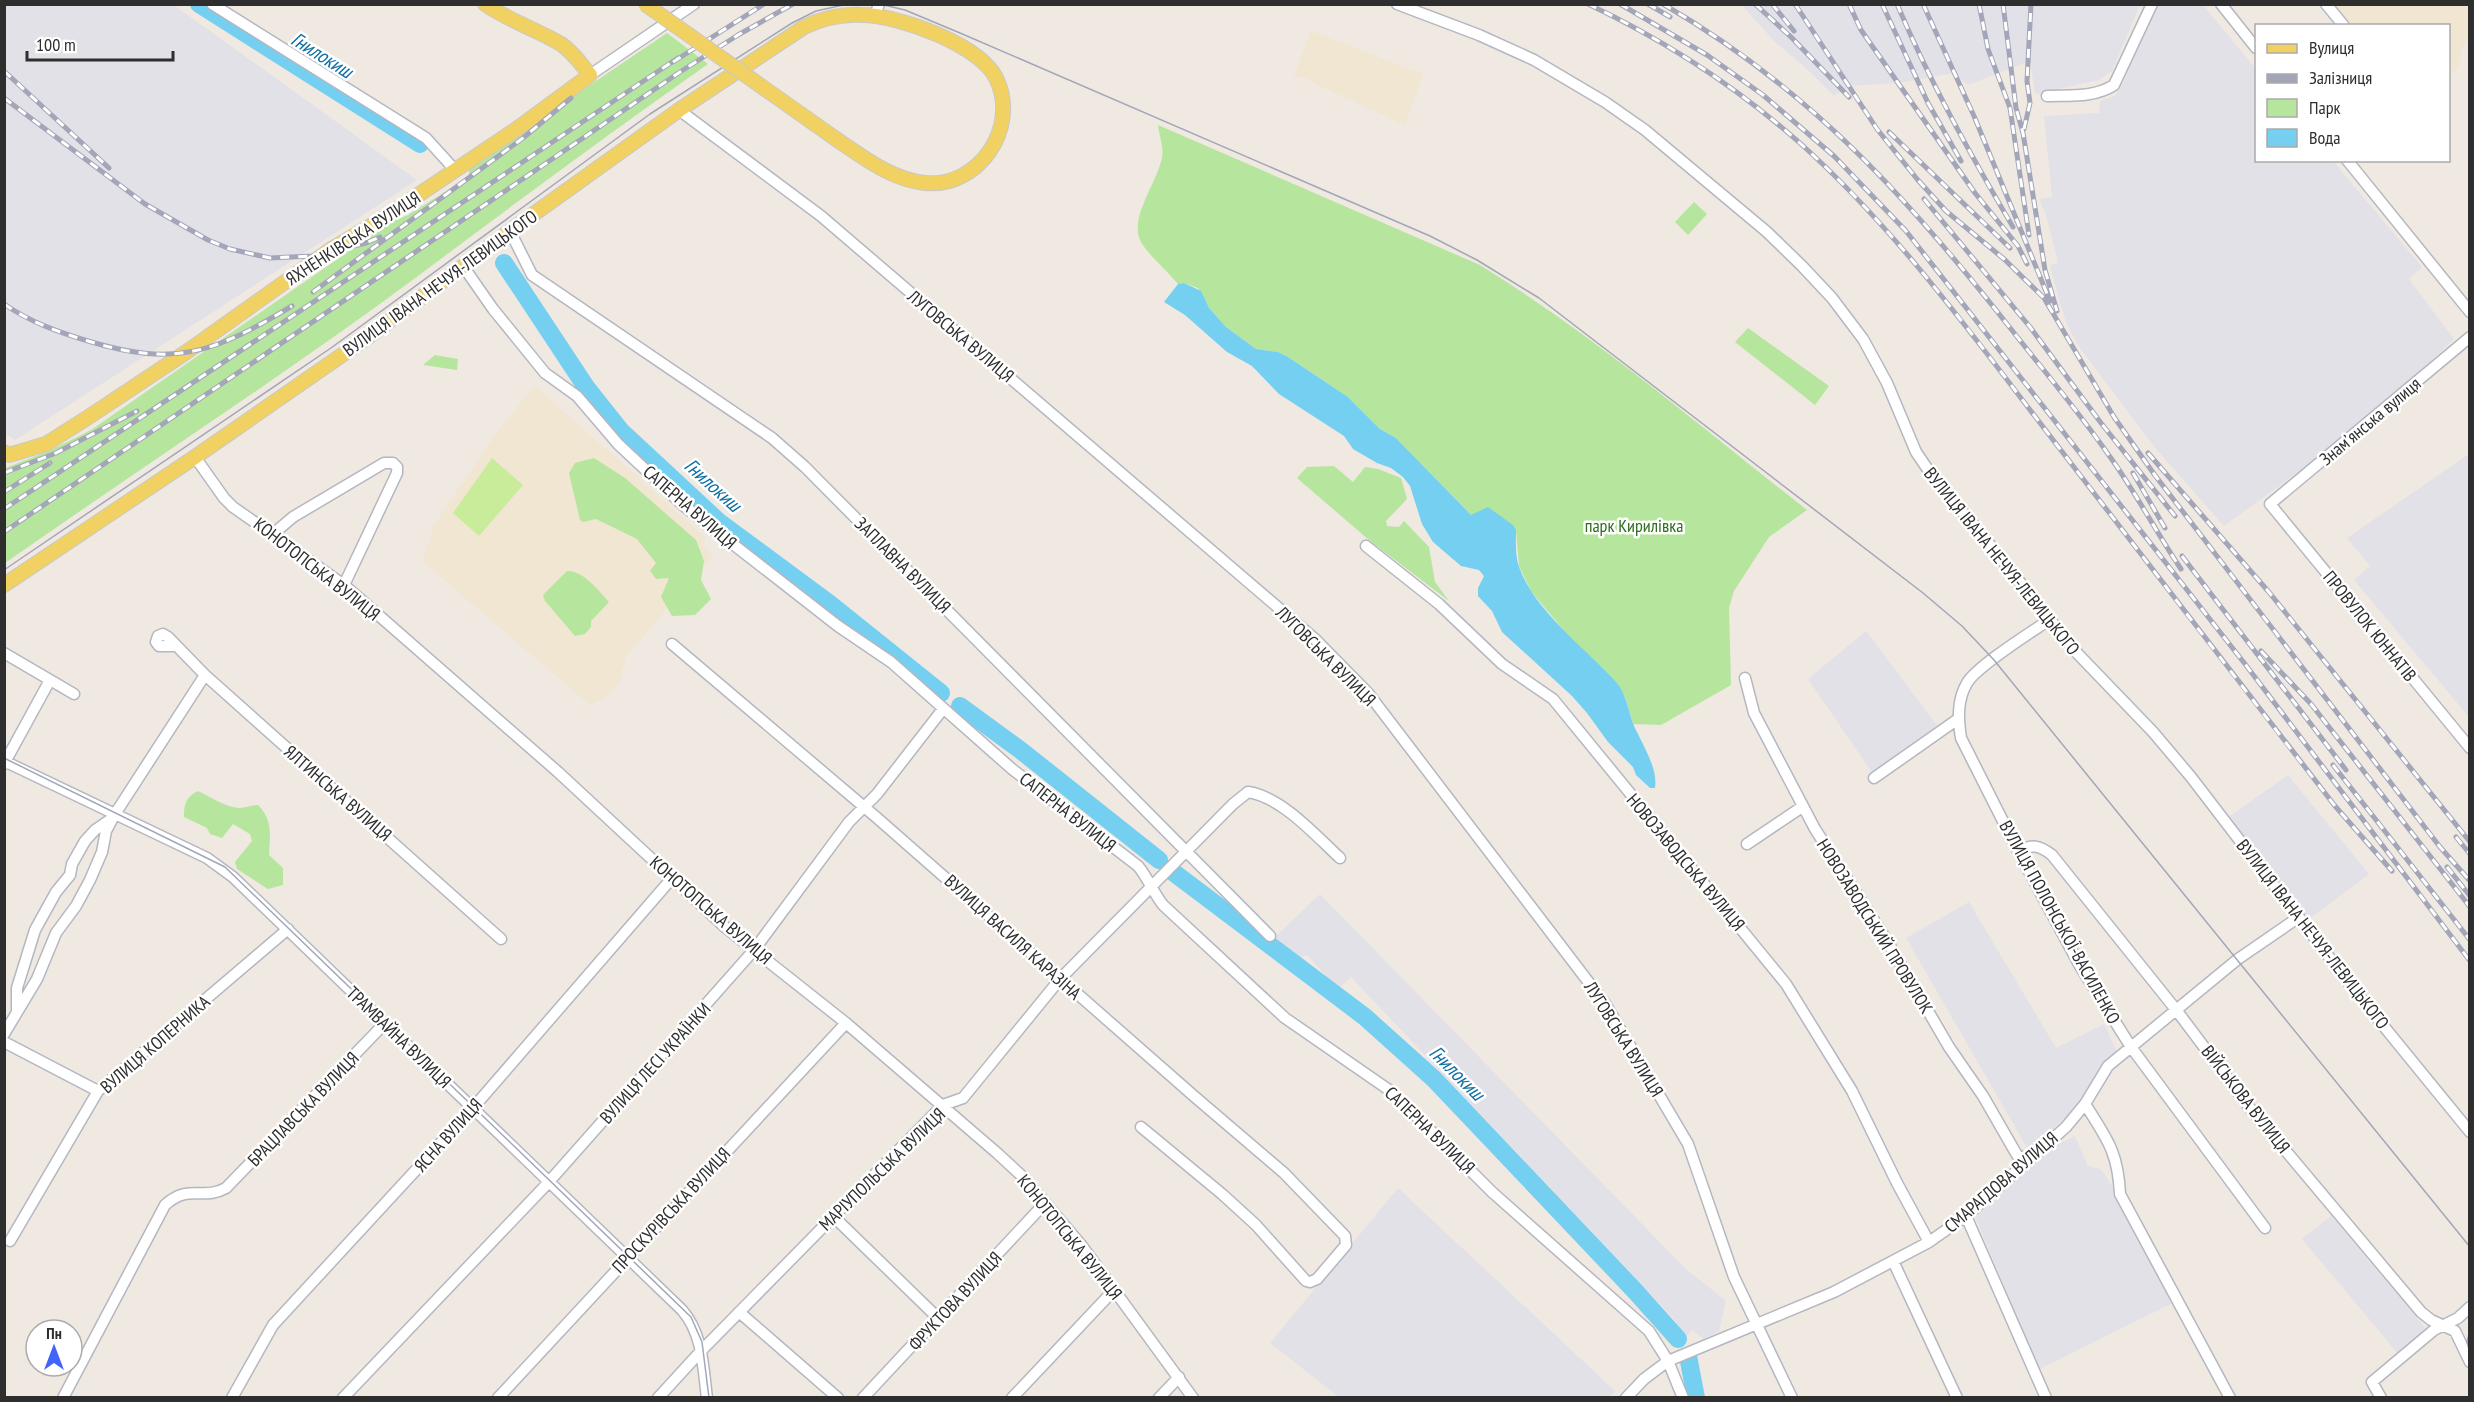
<svg xmlns="http://www.w3.org/2000/svg" width="2474" height="1402" viewBox="0 0 2474 1402" font-family="'PT Sans Narrow',sans-serif">
<style>
.industrial{fill:#e3e1e8}
.education{fill:#f0e6d1}
.green{fill:#b6e59e}
.pitch{fill:#c9ec9a}
.water{fill:#75cff0}
.lines{fill:none;stroke-linecap:round;stroke-linejoin:round}
.river{stroke:#75cff0;stroke-width:18}
.minor-casing{stroke:#b4b7c1;stroke-width:13}
.major-casing{stroke:#c9c9c9;stroke-width:16}
.minor{stroke:#fff;stroke-width:10}
.major{stroke:#f2d163;stroke-width:14}
.tram{stroke:#a3a6b8;stroke-width:1.5}
.rail-casing{stroke:#a3a6b8;stroke-width:5}
.rail{stroke:#fff;stroke-width:3;stroke-dasharray:9;stroke-linecap:butt}
.major-bridge-casing{stroke:#c9c9c9;stroke-width:16;stroke-linecap:butt}
.major-bridge{stroke:#f2d163;stroke-width:14}
.labels{text-anchor:middle;dominant-baseline:central;stroke-width:5;stroke-linejoin:round;paint-order:stroke}
.street-label{font-size:18px;fill:#2e2e2e;stroke:#fff}
.park-label{font-size:18px;fill:#2c6e1b;stroke:#fff}
.water-label{font-size:20px;font-style:italic;fill:#0d6fa3;stroke:#fff}
</style>
<rect width="100%" height="100%" fill="#efe9e1"/>
<!-- industrial -->
<path class="industrial" d="M4,5H174L417,180L15,440L4,433Z
M1742,5H2140L2112,71L2099,80L2035,94L2030,61L1968,85L1954,73L1898,83L1850,86L1834,96L1806,68L1773,40Z
M2156,5H2203L2256,69V160L2333,161L2422,267L2409,279L2454,339L2387,402L2349,435L2224,526L2156,449L2080,348L2068,327L2060,304L2050,265L2058,263L2046,215L2039,199L2052,197L2044,116L2099,113L2100,101L2115,96L2123,83Z
M2469,454V717L2354,580L2370,566L2347,538Z
M1866,631L1938,727L1873,774L1808,679Z
M2288,775L2369,874L2305,922L2227,818Z
M1320,894L1685,1268L1726,1301L1719,1331L1704,1339L1692,1330L1687,1336L1672,1317L1351,977L1338,989L1307,955L1299,959L1275,937Z
M1969,902L2056,1048L2104,1024L2118,1054L2082,1103L2029,1151L1906,938Z
M2075,1136L2088,1166L2101,1169L2112,1186L2175,1302L2039,1369L1975,1216L2047,1150Z
M1398,1188L1615,1391L1609,1398L1339,1397L1270,1343Z
M2331,1216L2429,1332L2399,1355L2302,1239Z"/>
<!-- education -->
<path class="education" d="M2337,5H2469V39L2463,44L2458,67L2449,76L2448,26L2334,25L2325,14Z
M1311,31L1423,74L1405,125L1317,85L1306,78L1294,76Z
M534,385L705,537L703,545L713,555L623,660L626,664L622,670L621,681L605,698L590,705L422,561L433,531L431,529L493,438Z"/>
<!-- green -->
<path class="green" d="M667,33L708,64C610,133 514,204 418,276C283,376 142,467 5,563V468L49,451L91,430L391,222L408,215L469,177V167Z
M1158,125L1480,265C1596,337 1700,426 1807,510L1769,537L1734,591L1729,608L1731,685L1661,725L1633,724L1625,696L1615,682L1571,639L1531,591L1519,566L1516,530L1471,515L1396,438L1380,429L1348,397L1288,357L1278,352L1256,349L1226,327L1209,308L1198,288L1184,283L1178,284C1169,273 1147,253 1141,242C1128,218 1158,182 1162,157C1164,148 1159,135 1158,125Z
M1694,202L1707,214L1688,235L1675,222Z
M1748,328L1829,386L1815,405L1735,342Z
M435,355L458,359L457,370L423,365Z
M594,458L625,478L696,540L704,561L701,580L711,599L695,615L672,616L661,597L669,578L656,579L650,571L656,563L637,539L596,519L583,522L580,520L569,473L575,463Z
M1334,466L1353,482L1365,467L1378,469L1401,478L1407,499L1386,521L1387,526L1399,527L1404,521L1429,547L1435,582L1449,601L1369,540L1297,478L1307,467Z
M567,571C583,570 599,591 609,602L591,621V627L585,634L575,636L545,601L543,595Z
M198,791C211,797 225,807 239,808C245,808 251,805 258,805C273,820 270,836 269,855L283,868V885L268,889L237,869L235,862L252,841L250,834L233,824L222,838L210,834L207,828L184,817C184,804 186,797 198,791Z"/>
<!-- pitch -->
<path class="pitch" d="M492,458L523,485L479,536L453,513Z"/>
<!-- water -->
<path class="water" d="M1184,283L1201,291L1209,308L1226,327L1256,349L1278,352L1288,357L1348,397L1380,429L1396,438L1471,515L1488,507L1513,525L1516,530C1516,542 1515,555 1519,567C1535,611 1585,648 1616,682C1629,697 1628,716 1637,732C1645,749 1658,770 1655,788H1650L1636,775L1633,767L1608,742L1587,713L1572,696L1502,632L1492,611L1478,596V588L1484,576L1479,570L1461,566L1433,542L1422,524L1410,486L1403,477L1391,468L1377,463L1353,449L1344,436L1279,394L1252,366L1227,352L1185,315L1164,302L1178,284Z"/>
<g class="lines">
<!-- river -->
<path class="river" d="M199,4L420,144
M504,263L586,387L621,431L719,522L830,604L941,693
M960,706L1019,749L1159,860
M1173,872L1365,1017L1434,1079L1635,1291L1678,1339
M1688,1356L1696,1398"/>
<!-- minor casing -->
<g class="minor-casing">
<path id="minor" d="M212,4L426,138L455,170
M1397,4L1479,35L1534,60L1605,102L1645,130L1767,232L1802,266L1832,298L1863,339L1887,383L1916,452L1937,483L1974,525L2076,652L2153,732L2191,777L2359,996L2470,1132
M2221,4L2256,48
M2326,4L2344,26
M875,16L879,4
M590,75L694,4
M2047,96C2069,95 2094,98 2114,85L2152,4
M679,110L821,216L1316,640L1368,693L1606,1005L1688,1144L1734,1277L1792,1398
M2347,160L2470,312
M510,231L532,275L772,438L805,467L1270,936
M463,266L493,309L545,373L577,396L618,444L684,506L838,626L891,662L1012,769L1138,866C1148,878 1153,892 1163,905L1285,1018L1392,1092L1492,1192L1649,1331L1668,1361L1683,1398
M2470,337L2270,504L2470,748
M195,457L224,498L233,507L344,585L558,772L726,928L846,1023L997,1153L1023,1177L1082,1246L1193,1398
M273,534L293,517L384,463H393L397,467V473L344,585
M1366,546L1439,604L1502,664L1553,699L1786,984L1852,1091L1897,1183L1929,1242
M2049,620C2030,633 1977,666 1967,683C1957,700 1958,719 1961,738L2018,851L2080,966L2131,1047L2265,1228
M672,644L876,817L1195,1097L1284,1173L1345,1236L1346,1245L1317,1279L1310,1282L1306,1281L1256,1225L1222,1194L1141,1127
M175,646H159L156,642L158,636L163,634L168,637L205,675L501,939
M4,653L74,694
M1745,678L1754,713L1815,829L1886,939L1949,1047L1983,1096L2017,1155L2028,1160
M4,761L207,858L233,877L682,1310C703,1334 703,1367 707,1398
M4,764L50,680
M1874,778L1958,719
M1747,844L1802,807
M2018,851C2033,844 2039,845 2052,855L2177,1011L2249,1107L2421,1312L2431,1320L2455,1331L2470,1362
M17,1011V988L35,930L56,892L70,875L72,864L85,841L95,830L111,819
M4,1034L37,979L56,933L76,906L90,880L102,852L106,831L115,814L205,675
M4,1042L98,1091
M2085,1104C2107,1139 2118,1152 2120,1194L2230,1398
M833,1216L939,1319
M1966,1216L2046,1398
M10,1241L98,1091L288,929
M1893,1261L1957,1398
M739,1312L838,1398
M63,1398L165,1205C189,1183 203,1201 226,1188L385,1023
M232,1398L273,1325L473,1108L673,877
M343,1398L547,1184L754,950L849,822L877,794L943,709
M498,1398L846,1023
M658,1398L701,1351L943,1105L963,1098L1060,979L1233,804L1248,792C1282,797 1316,836 1340,858
M863,1398L1045,1203
M1012,1398L1114,1290
M1159,1398L1179,1377
M1626,1398L1644,1379L1668,1361L1834,1292L1929,1242L1966,1216L2066,1127L2085,1104L2108,1066L2238,959L2299,917
M2381,1398L2372,1382L2434,1330L2458,1318L2470,1307"/>
</g>
<!-- major casing -->
<g class="major-casing">
<path id="major" d="M4,452L9,455L46,444L87,418L185,353L330,250L381,220L518,128L590,75C581,64 573,52 561,44C536,29 509,21 485,4
M4,585L195,457L368,337L517,226L679,110L804,27C823,18 841,14 862,15C898,15 982,45 997,80C1019,128 979,188 925,183C892,180 863,157 836,139"/>
</g>
<!-- minor -->
<use href="#minor" class="minor"/>
<!-- major -->
<use href="#major" class="major"/>
<!-- tram -->
<path class="tram" d="M880,4L905,10L960,33L1430,236L1477,260L1539,298L1923,593L1962,626L1994,660L2470,1247
M4,570L331,348L650,114L792,23L816,11L848,4
M4,758L225,867L691,1317L702,1342L709,1398
M2470,1330L2467,1342L2470,1353"/>
<!-- rail casing -->
<g class="rail-casing">
<path id="rail" d="M1588,4C1666,41 1737,87 1801,144C1900,233 1979,344 2060,449C2152,568 2243,688 2335,806L2392,871
M1620,4L1707,55L1763,95L1834,156L1906,231L2245,664L2470,961
M1648,4L1670,17
M1663,4C1811,90 1907,197 2011,329C2044,371 2078,411 2108,454C2135,491 2156,532 2181,569
M1755,4L1791,37L1849,97
M1772,4L1794,31
M1795,4L1877,129L1917,179L1946,211L2004,259L2044,298L2114,417L2154,474L2440,847L2470,881
M1849,4L1861,30L1975,193L2018,246L2027,264
M1882,4L1928,103L1961,161
M1897,4C1930,82 1970,154 2013,227
M1923,4L1974,116L2050,301
M1979,4L1988,49L2010,108L2029,235
M2003,4L2016,108L2023,133L2045,270L2057,311
M673,62L764,4
M4,71L109,168
M4,98L145,204L208,240L230,249L270,258L312,256L366,243L380,237
M2024,129L2030,103L2027,81L2031,4
M1889,132L2010,248
M1924,199L2030,327L2101,423L2175,516
M313,292L523,138L571,98
M4,304C30,322 58,332 88,341C177,368 215,352 292,306
M2148,453L2268,591L2470,842
M4,473L56,453L137,411
M2133,473L2165,528
M4,492L50,463
M4,509L678,58
M4,532L680,72L738,35L793,4
M2182,556L2346,770
M2261,651L2311,704L2470,907
M2333,765L2470,940
M2456,837L2470,854
M2447,867L2470,896"/>
</g>
<!-- rail -->
<use href="#rail" class="rail"/>
<!-- major-bridge casing -->
<g class="major-bridge-casing">
<path id="major-bridge" d="M645,4L836,139"/>
</g>
<!-- major-bridge -->
<use href="#major-bridge" class="major-bridge"/>
</g>
<g class="labels">
<!-- street labels -->
<g class="street-label">
<text transform="translate(353 238) rotate(-33)">ЯХНЕНКІВСЬКА ВУЛИЦЯ</text>
<text transform="translate(440 283) rotate(-36)">ВУЛИЦЯ ІВАНА НЕЧУЯ-ЛЕВИЦЬКОГО</text>
<text transform="translate(961 336) rotate(40)">ЛУГОВСЬКА ВУЛИЦЯ</text>
<text transform="translate(2370 421) rotate(-40)">Знамʼянська вулиця</text>
<text transform="translate(690 507) rotate(41)">САПЕРНА ВУЛИЦЯ</text>
<text transform="translate(2002 561) rotate(51)">ВУЛИЦЯ ІВАНА НЕЧУЯ-ЛЕВИЦЬКОГО</text>
<text transform="translate(903 565) rotate(45)">ЗАПЛАВНА ВУЛИЦЯ</text>
<text transform="translate(317 569) rotate(38)">КОНОТОПСЬКА ВУЛИЦЯ</text>
<text transform="translate(2370 626) rotate(51)">ПРОВУЛОК ЮННАТІВ</text>
<text transform="translate(1326 656) rotate(45)">ЛУГОВСЬКА ВУЛИЦЯ</text>
<text transform="translate(338 793) rotate(41)">ЯЛТИНСЬКА ВУЛИЦЯ</text>
<text transform="translate(1068 812) rotate(38)">САПЕРНА ВУЛИЦЯ</text>
<text transform="translate(1686 862) rotate(50)">НОВОЗАВОДСЬКА ВУЛИЦЯ</text>
<text transform="translate(711 910) rotate(41)">КОНОТОПСЬКА ВУЛИЦЯ</text>
<text transform="translate(2060 922) rotate(61)">ВУЛИЦЯ ПОЛОНСЬКОЇ-ВАСИЛЕНКО</text>
<text transform="translate(1875 926) rotate(58)">НОВОЗАВОДСЬКИЙ ПРОВУЛОК</text>
<text transform="translate(2313 934) rotate(52)">ВУЛИЦЯ ІВАНА НЕЧУЯ-ЛЕВИЦЬКОГО</text>
<text transform="translate(1013 937) rotate(42)">ВУЛИЦЯ ВАСИЛЯ КАРАЗІНА</text>
<text transform="translate(399 1037) rotate(44)">ТРАМВАЙНА ВУЛИЦЯ</text>
<text transform="translate(1624 1039) rotate(58)">ЛУГОВСЬКА ВУЛИЦЯ</text>
<text transform="translate(155 1044) rotate(-41)">ВУЛИЦЯ КОПЕРНИКА</text>
<text transform="translate(655 1063) rotate(-48)">ВУЛИЦЯ ЛЕСІ УКРАЇНКИ</text>
<text transform="translate(2246 1099) rotate(52)">ВІЙСЬКОВА ВУЛИЦЯ</text>
<text transform="translate(303 1109) rotate(-46)">БРАЦЛАВСЬКА ВУЛИЦЯ</text>
<text transform="translate(1430 1130) rotate(44)">САПЕРНА ВУЛИЦЯ</text>
<text transform="translate(448 1135) rotate(-48)">ЯСНА ВУЛИЦЯ</text>
<text transform="translate(882 1169) rotate(-44)">МАРІУПОЛЬСЬКА ВУЛИЦЯ</text>
<text transform="translate(2001 1182) rotate(-41)">СМАРАГДОВА ВУЛИЦЯ</text>
<text transform="translate(671 1210) rotate(-47)">ПРОСКУРІВСЬКА ВУЛИЦЯ</text>
<text transform="translate(1070 1237) rotate(51)">КОНОТОПСЬКА ВУЛИЦЯ</text>
<text transform="translate(955 1301) rotate(-47)">ФРУКТОВА ВУЛИЦЯ</text>
</g>
<!-- park labels -->
<g class="park-label">
<text x="1634" y="525">парк Кирилівка</text>
</g>
<!-- water labels -->
<g class="water-label">
<text transform="translate(322 55) rotate(32)">Гнилокиш</text>
<text transform="translate(713 485) rotate(42)">Гнилокиш</text>
<text transform="translate(1457 1073) rotate(45)">Гнилокиш</text>
</g>
</g>
<!-- border -->
<rect width="2474" height="1402" fill="none" stroke="#2e2e2e" stroke-width="12"/>
<!-- legend -->
<rect x="2255" y="24" width="195" height="138" fill="#ffffff" stroke="#ababab" stroke-width="1.5"/>
<rect x="2267" y="44" width="30" height="9" fill="#f2d163" stroke="#ababab" stroke-width="1.5"/>
<text x="2309" y="54" font-size="18" fill="#2e2e2e">Вулиця</text>
<rect x="2267" y="74" width="30" height="9" fill="#a3a6b8" stroke="#ababab" stroke-width="1.5"/>
<text x="2309" y="84" font-size="18" fill="#2e2e2e">Залізниця</text>
<rect x="2267" y="99" width="30" height="18" fill="#b6e59e" stroke="#ababab" stroke-width="1.5"/>
<text x="2309" y="114" font-size="18" fill="#2e2e2e">Парк</text>
<rect x="2267" y="129" width="30" height="18" fill="#75cff0" stroke="#ababab" stroke-width="1.5"/>
<text x="2309" y="144" font-size="18" fill="#2e2e2e">Вода</text>
<!-- north arrow -->
<g transform="translate(54 1348)"><circle r="28" fill="#ffffff" stroke="#ababab" stroke-width="1.5"/>
<path d="M0-4.5L10 22L0 15L-10 22Z" fill="#4264fb"/>
<text y="-9" font-size="16" font-weight="bold" text-anchor="middle" fill="#2e2e2e">Пн</text>
</g>
<!-- scale -->
<path d="M27 51v9h146v-9" fill="none" stroke="#2e2e2e" stroke-width="3"/>
<text x="36" y="51" font-size="18" fill="#2e2e2e" stroke="#ffffff" stroke-width="4.5" paint-order="stroke">100 m</text>
</svg>
